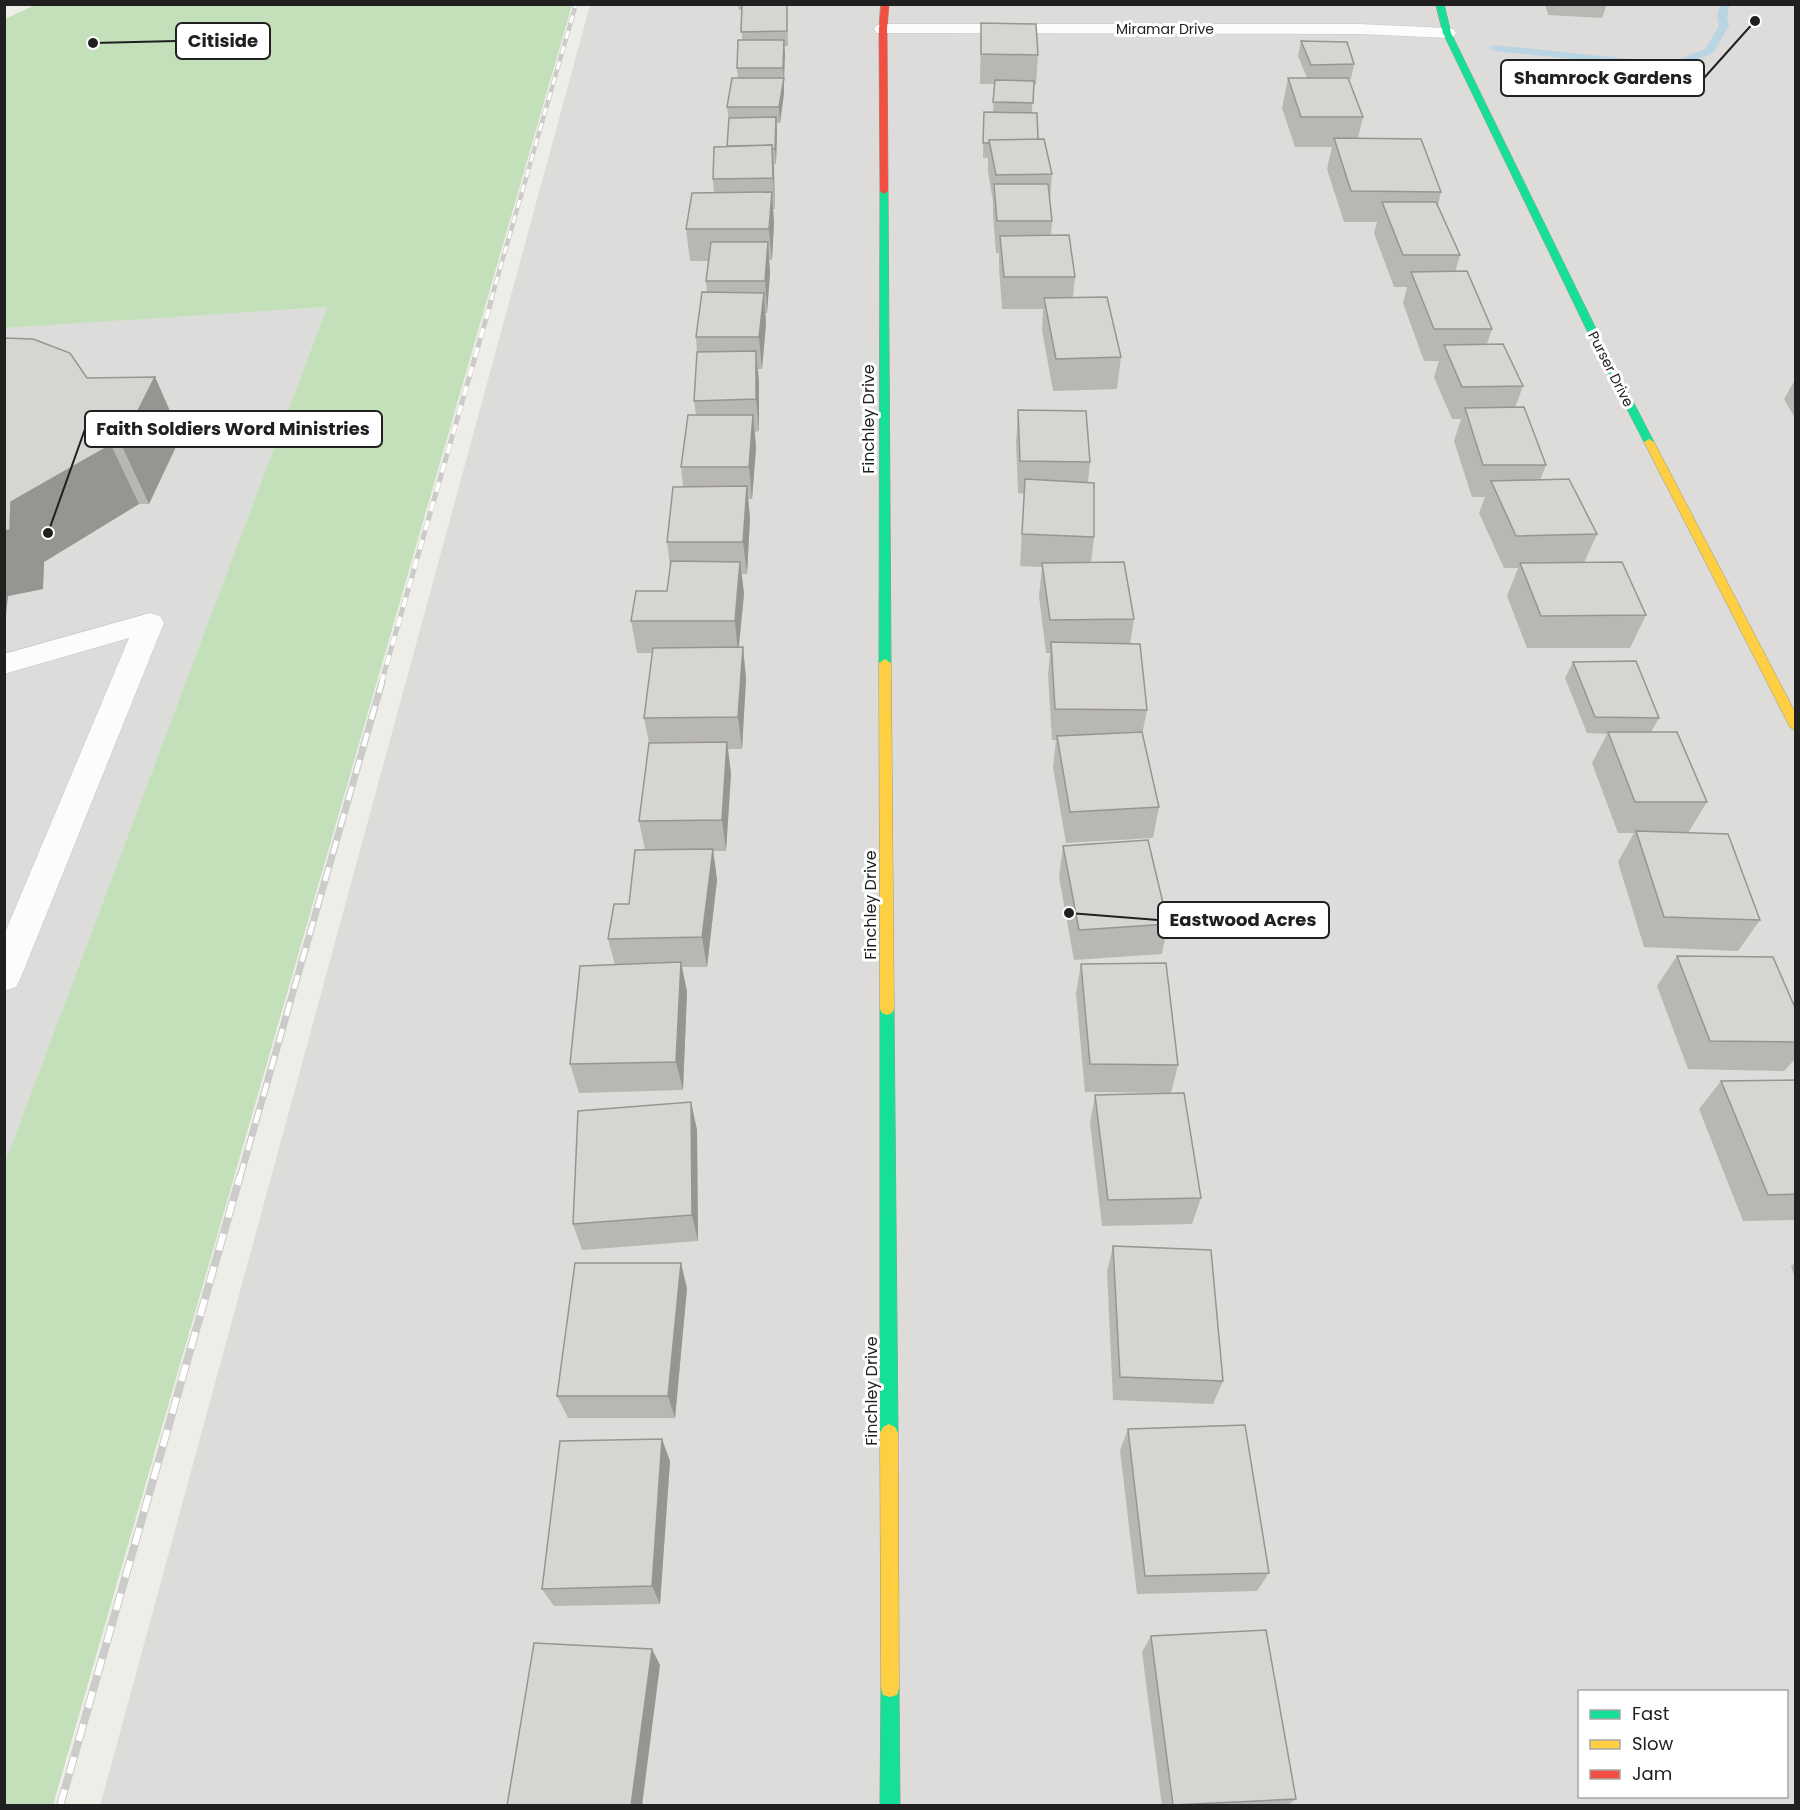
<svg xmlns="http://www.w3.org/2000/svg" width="1800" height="1810" viewBox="0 0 1800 1810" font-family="Poppins,sans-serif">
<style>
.residential{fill:#dddcda;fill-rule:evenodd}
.religious{fill:#dcdcda}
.forest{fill:#c3e0bb}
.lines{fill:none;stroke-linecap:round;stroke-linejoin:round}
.stream{fill:#b9d5e4;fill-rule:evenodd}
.lane-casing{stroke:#c7c6c4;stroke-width:1}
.street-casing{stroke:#c7c6c4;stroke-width:1}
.fast-casing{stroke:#94997f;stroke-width:1}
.slow-casing{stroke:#94997f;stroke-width:1}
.jam-casing{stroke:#94997f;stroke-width:1}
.lane{fill:#fcfcfc;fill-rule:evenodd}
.street{fill:#fcfcfc;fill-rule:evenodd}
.fast{fill:#16e098;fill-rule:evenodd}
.slow{fill:#ffcf43;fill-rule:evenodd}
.jam{fill:#f24e42;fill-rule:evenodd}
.rail-far3-casing{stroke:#cbcbca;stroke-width:4.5}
.rail-far2-casing{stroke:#cbcbca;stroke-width:5}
.rail-far1-casing{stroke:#cbcbca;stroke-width:7}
.rail-casing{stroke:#cbcbca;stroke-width:8}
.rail-far3{stroke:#fff;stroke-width:3;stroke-dasharray:8;stroke-linecap:butt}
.rail-far2{stroke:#fff;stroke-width:4;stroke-dasharray:10;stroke-linecap:butt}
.rail-far1{stroke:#fff;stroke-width:4.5;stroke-dasharray:14;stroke-linecap:butt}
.rail{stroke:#fff;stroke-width:6;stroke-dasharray:17;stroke-linecap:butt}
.wall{fill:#b9b7b4}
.shaded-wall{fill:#969592}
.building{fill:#d7d5d1;stroke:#969592;stroke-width:1.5}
.labels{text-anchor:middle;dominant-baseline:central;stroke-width:6;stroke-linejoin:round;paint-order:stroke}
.far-street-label{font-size:14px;fill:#202020;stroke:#fff}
.street-label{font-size:16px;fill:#202020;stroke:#fff}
.leader{fill:none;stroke:#202020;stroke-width:2}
.callout-dot{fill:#202020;stroke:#fff;stroke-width:2}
.callout{fill:#fff;stroke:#202020;stroke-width:2}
.callout-label{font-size:18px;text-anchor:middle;font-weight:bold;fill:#202020}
</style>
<rect width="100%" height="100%" fill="#eeede8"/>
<!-- residential -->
<path class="residential" d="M590,5H1783L1749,75L1796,135L1795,1805L100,1806ZM1580,1692H1786V1796H1580Z"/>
<!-- religious -->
<path class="religious" d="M1783,4L1795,5V135L1748,75Z
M327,307L5,1162L4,328Z"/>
<!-- forest -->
<path class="forest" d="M35,5H572L53,1805L5,1806V1162L327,307L5,328V19Z"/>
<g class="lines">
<!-- stream -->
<path class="stream" d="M1720,4H1730L1727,16L1729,26L1713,53L1676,67L1640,66L1494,51L1489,48L1494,45L1640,60L1675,61L1705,49L1719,26L1717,16Z"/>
<!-- lane casing -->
<g class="lane-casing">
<path id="lane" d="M150,613L160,616L164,623L21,977L16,987L4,991V935L129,638L4,674V654Z"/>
</g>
<!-- street casing -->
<g class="street-casing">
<path id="street" d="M883,24H1360L1447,28L1453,29L1456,33L1453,37L1447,38L1360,34L877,33L874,29L877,25Z"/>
</g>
<!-- fast casing -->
<g class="fast-casing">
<path id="fast" d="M1436,4H1444L1451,33L1605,347L1654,442L1653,444L1649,445L1644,442L1595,347L1443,33Z
M884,188L888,191L891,663L885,667L879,663L880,191Z
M887,1003L892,1005L894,1009L898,1433L895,1439L889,1442L883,1439L880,1433V1009L882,1005Z
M890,1679L897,1681L899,1688L900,1806H880L881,1688L883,1681Z"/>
</g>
<!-- slow casing -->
<g class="slow-casing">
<path id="slow" d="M1649,439L1654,442L1796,714V731L1790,727L1644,442Z
M885,659L891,663L894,1009L892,1013L887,1015L882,1013L880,1009L879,663Z
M889,1424L895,1427L898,1433L899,1688L897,1695L890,1697L883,1695L881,1688L880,1433L883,1427Z"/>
</g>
<!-- jam casing -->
<g class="jam-casing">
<path id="jam" d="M881,4H889L887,29L888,191L884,194L880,191L879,29Z"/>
</g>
<!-- lane -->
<use href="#lane" class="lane"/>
<!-- street -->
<use href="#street" class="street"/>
<!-- fast -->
<use href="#fast" class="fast"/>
<!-- slow -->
<use href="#slow" class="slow"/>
<!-- jam -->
<use href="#jam" class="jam"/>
<!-- rail-far3 casing -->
<g class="rail-far3-casing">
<path id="rail-far3" d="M491,300L576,4"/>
</g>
<!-- rail-far2 casing -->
<g class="rail-far2-casing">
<path id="rail-far2" d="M381,684L492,298"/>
</g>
<!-- rail-far1 casing -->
<g class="rail-far1-casing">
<path id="rail-far1" d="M240,1177L382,682"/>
</g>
<!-- rail casing -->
<g class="rail-casing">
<path id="rail" d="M60,1806L240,1176"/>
</g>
<!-- rail-far3 -->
<use href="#rail-far3" class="rail-far3"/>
<!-- rail-far2 -->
<use href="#rail-far2" class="rail-far2"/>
<!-- rail-far1 -->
<use href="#rail-far1" class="rail-far1"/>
<!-- rail -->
<use href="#rail" class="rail"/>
</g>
<!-- wall -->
<path class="wall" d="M738,4H787L788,46H784V93L780,123H777V133L776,164H774L775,209H773L774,223L772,260H769L770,273L767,313H765L766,324L762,369H758L759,383V431L755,432L756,448L752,499H748L750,518L747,574H742L744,594L739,647H743L746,679L742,749H728L731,774L726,851H713L717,880L707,967H682L687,992L683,1090L579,1093L570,1064L615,965L608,939L629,904L645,850L639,821L649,743L644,718L652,653H637L631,621L667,591L670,566L667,542L683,487L681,467L696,415L694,401L697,352L696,337L707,292L706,281L709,261H690L686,229L714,193L713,179L727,146L729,122L727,107L738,78L737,68L742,40V10H739Z
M1545,4H1607L1602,18L1548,15Z
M981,23L1038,55L1036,85L1033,84L1032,113L1038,139L1052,174L1050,201L1052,221L1051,235L1075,277L1073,297L1121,357L1117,389L1053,391L1042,330L1043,309H1002L999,267V253H996L993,215V202L988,171V158H983L984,112H993L994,84H980Z
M1301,41L1354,64L1351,79H1349L1363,117L1358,138L1441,192L1438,205L1460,255L1455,272L1492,329L1487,344L1523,386L1515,408L1546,465L1540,480L1597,534L1584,563L1646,615L1630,648H1527L1507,596L1518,568H1504L1479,513L1485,497H1472L1454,441L1461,419H1452L1434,377L1439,361H1424L1403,303L1407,287H1394L1374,233L1377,222H1344L1327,169L1332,147H1295L1282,108L1288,78H1307L1298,56Z
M4,338L87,378L155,377L181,436L149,504H139L44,562L43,589L8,596L5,627Z
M1796,378V420L1784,399Z
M1018,410L1090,462L1088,482L1094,537L1091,563L1134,619L1130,644L1147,710L1142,735L1159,807L1153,838L1066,843L1053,767L1056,740H1052L1048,675L1050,653H1046L1039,596L1042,567L1020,566L1024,494L1018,493L1016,442Z
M1573,662L1659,718L1651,732L1707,802L1688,833L1760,920L1738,951L1644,947L1618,862L1634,833H1618L1592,763L1607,734L1587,733L1565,678Z
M1063,846L1168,924L1162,954L1074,960L1059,877Z
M1677,956L1796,1010V1058L1784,1071L1688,1069L1657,986Z
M1081,964L1178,1065L1171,1093L1085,1092L1076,993Z
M1796,1080V1220L1743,1221L1699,1109L1721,1081Z
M1095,1095L1201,1198L1192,1224L1102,1226L1090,1123Z
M691,1102L697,1130L698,1241L582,1250L573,1224Z
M1113,1246L1223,1381L1213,1404L1113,1400L1107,1271Z
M1796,1262V1281L1791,1266Z
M687,1288L675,1418H568L557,1396Z
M1128,1429L1269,1573L1257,1591L1137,1594L1120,1450Z
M670,1461L660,1604L554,1606L542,1589Z
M1151,1636L1296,1799L1287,1806H1162L1142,1652Z"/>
<!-- shaded-wall -->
<path class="shaded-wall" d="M784,40L785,55L784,83L783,68Z
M784,78V93L780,123L779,107Z
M776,117L777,133L776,164L775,149Z
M772,145L774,176L775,209L773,178Z
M772,192L774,223L772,260L769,229Z
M768,242L770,273L767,313L765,281Z
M764,293L766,324L762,369L759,337Z
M756,351L759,383V431L756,399Z
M155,377L181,436L149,504L121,444Z
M753,415L756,448L752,499L749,467Z
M111,445L139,504L44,562L43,589L8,596L4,627V531L11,502Z
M747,486L750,518L747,574L743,542Z
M740,562L744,594L738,653L735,621Z
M743,647L746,679L742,749L738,717Z
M727,742L731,774L726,851L722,820Z
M713,849L717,880L707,967L702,937Z
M681,962L687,992L683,1090L676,1062Z
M691,1102L697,1130L698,1241L692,1215Z
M681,1263L687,1288L675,1418L668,1396Z
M662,1439L670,1461L660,1604L652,1586Z
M652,1649L660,1665L642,1806H631Z"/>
<!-- building -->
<path class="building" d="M742,4H787V31L741,32Z
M981,23L1036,24L1038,55L981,54Z
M738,40H784L783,68H737Z
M1301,41L1347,42L1354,64L1311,65Z
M732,78H784L779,107H727Z
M1288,78H1348L1363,117H1301Z
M995,80L1034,81L1033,103L993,102Z
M984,112L1037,113L1038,139L989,140V143H983Z
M776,117L775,149H772V145L727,146L729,118Z
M1334,138L1421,139L1441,192L1351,191Z
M1044,139L1052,174L996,175L989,140Z
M772,145L773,178L713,179L714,147Z
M994,184H1048L1052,221H997Z
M772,192L769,229H686L692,193Z
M1382,202H1436L1460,255H1403Z
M1069,235L1075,277H1004L1000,236Z
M711,242H768L765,281H706Z
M1467,271L1492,329H1434L1411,272Z
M702,292L764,293L759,337H696Z
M1107,297L1121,357L1056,359L1044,298Z
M4,338L33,339L70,353L87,378L155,377L121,444L111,445L11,502L10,530L4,531Z
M1503,344L1523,386L1462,387L1444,345Z
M756,351V399L694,401L697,352Z
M1524,407L1546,465H1483L1465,408Z
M1018,410L1086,411L1090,462L1020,461Z
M688,415H753L749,467H681Z
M1025,479L1094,483V537L1022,534Z
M1569,479L1597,534L1516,536L1491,481Z
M747,486L743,542H667L673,487Z
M671,561L740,562L735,621H631L636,591H667Z
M1124,562L1134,619L1050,620L1042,563Z
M1622,562L1646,615L1541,616L1520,563Z
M1051,642L1140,644L1147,710L1055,709Z
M743,647L738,717L644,718L653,648Z
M1636,661L1659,718L1595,717L1573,662Z
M1142,732L1159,807L1070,812L1057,736Z
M1608,732H1677L1707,802H1635Z
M727,742L722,820L639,821L649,743Z
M1636,831L1728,834L1760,920L1664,917Z
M1148,840L1168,924L1079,930L1063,846Z
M713,849L702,937L608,939L614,904H629L635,850Z
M1677,956L1773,957L1796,1010V1042L1710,1041Z
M681,962L676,1062L570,1064L580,966Z
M1166,963L1178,1065L1090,1064L1081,964Z
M1796,1080V1194L1768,1195L1721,1081Z
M1184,1093L1201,1198L1108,1200L1095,1095Z
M691,1102L692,1215L573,1224L578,1111Z
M1113,1246L1211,1250L1223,1381L1120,1377Z
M575,1263H681L668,1396H557Z
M1245,1425L1269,1573L1145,1576L1128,1429Z
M662,1439L652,1586L542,1589L560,1441Z
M1266,1630L1296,1799L1173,1805L1151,1636Z
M534,1643L652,1649L631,1806H507Z"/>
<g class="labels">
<!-- far-street labels -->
<g class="far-street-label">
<text x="1165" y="29">Miramar Drive</text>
<text transform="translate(1611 369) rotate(63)">Purser Drive</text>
</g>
<!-- street labels -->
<g class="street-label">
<text transform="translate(868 419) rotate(-90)">Finchley Drive</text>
<text transform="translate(870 905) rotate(-90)">Finchley Drive</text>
<text transform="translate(871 1391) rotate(-90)">Finchley Drive</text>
</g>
</g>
<!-- callouts -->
<path class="leader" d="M93 43L176 41M1755 21L1704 78M48 533L85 429M1069 913L1158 920"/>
<g class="callout-dot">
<circle cx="93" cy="43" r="6"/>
<circle cx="1755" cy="21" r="6"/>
<circle cx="48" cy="533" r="6"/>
<circle cx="1069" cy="913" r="6"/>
</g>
<g class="callout">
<rect x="176" y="23" width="94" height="36" rx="6"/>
<rect x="1501" y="60" width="203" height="36" rx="6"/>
<rect x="85" y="411" width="297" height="36" rx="6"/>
<rect x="1158" y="902" width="171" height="36" rx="6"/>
</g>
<g class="callout-label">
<text x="223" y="47">Citiside</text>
<text x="1603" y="84">Shamrock Gardens</text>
<text x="233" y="435">Faith Soldiers Word Ministries</text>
<text x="1243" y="926">Eastwood Acres</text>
</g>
<!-- border -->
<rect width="1800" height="1810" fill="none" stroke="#202020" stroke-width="12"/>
<!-- legend -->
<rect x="1578" y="1690" width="210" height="108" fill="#ffffff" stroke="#a6a6a6" stroke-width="1.5"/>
<rect x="1590" y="1710" width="30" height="9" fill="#16e098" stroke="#a6a6a6" stroke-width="1.5"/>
<text x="1632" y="1720" font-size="18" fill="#202020">Fast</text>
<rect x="1590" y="1740" width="30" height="9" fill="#ffcf43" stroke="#a6a6a6" stroke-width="1.5"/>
<text x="1632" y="1750" font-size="18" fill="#202020">Slow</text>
<rect x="1590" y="1770" width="30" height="9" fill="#f24e42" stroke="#a6a6a6" stroke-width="1.5"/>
<text x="1632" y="1780" font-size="18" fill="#202020">Jam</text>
</svg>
